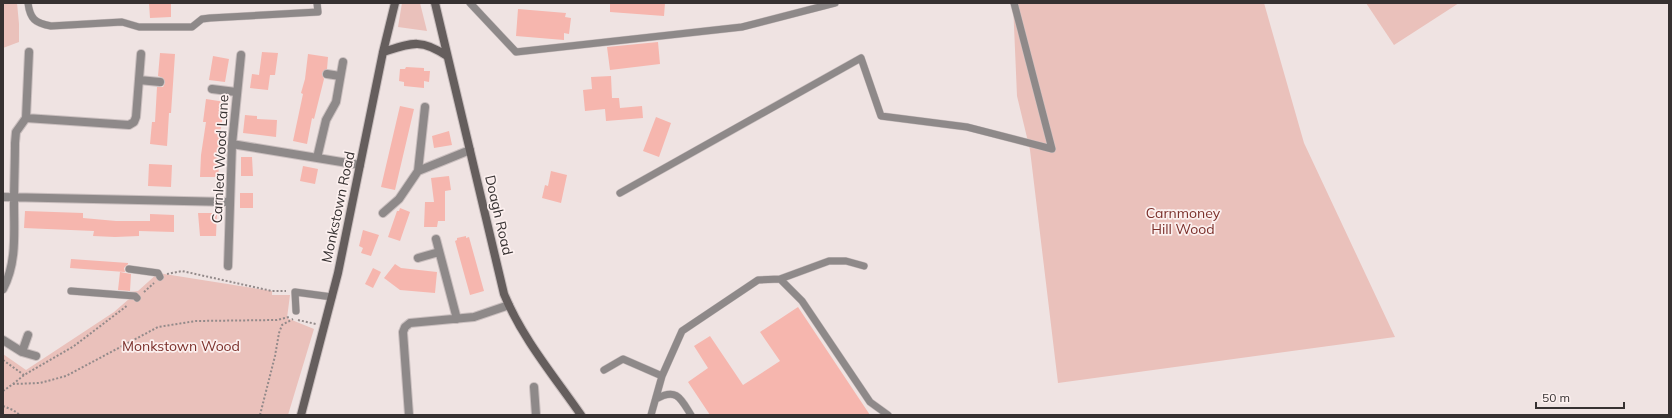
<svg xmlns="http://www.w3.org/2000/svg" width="1672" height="418" viewBox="0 0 1672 418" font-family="Mulish,sans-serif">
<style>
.green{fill:#eac1bb}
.building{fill:#f6b6ae}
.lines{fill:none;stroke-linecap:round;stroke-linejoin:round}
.lane-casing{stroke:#cabfbf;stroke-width:8}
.street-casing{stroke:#cabfbf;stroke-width:10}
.secondary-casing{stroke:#cabfbf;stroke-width:10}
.path{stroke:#938a8a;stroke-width:2;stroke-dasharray:2 2;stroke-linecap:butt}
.lane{stroke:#8e8989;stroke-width:7}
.street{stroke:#8e8989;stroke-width:8}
.secondary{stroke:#655e5d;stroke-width:8}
.labels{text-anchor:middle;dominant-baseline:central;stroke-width:3.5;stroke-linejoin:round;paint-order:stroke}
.street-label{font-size:14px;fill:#363131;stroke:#fcf0ef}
.park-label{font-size:14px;fill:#7b302b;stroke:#fcf0ef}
</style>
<rect width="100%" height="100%" fill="#efe3e2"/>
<!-- green -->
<path class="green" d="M3,3H17L19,24V42L3,48Z
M402,3H420L427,31L398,27Z
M1013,3H1264L1304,143L1395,337L1058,383L1030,150L1017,96Z
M1366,3H1459L1394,45Z
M158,273L272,291V295H290L287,318L314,329L288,415H3V354L26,370L114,312L129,299L130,292L138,291Z"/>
<!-- building -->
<path class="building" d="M149,3H171V17L150,18Z
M610,3H665L664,16L610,12Z
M518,9L566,13L565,17L571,18L569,34L564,33V40L516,36Z
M658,42L660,64L610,70L607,47Z
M262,52L278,53L275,75H270L268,90L250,88L252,74L259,75Z
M160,53L175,54L171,113H169L167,146L150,144L152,122H155L157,87H163L165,83L163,78L158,76Z
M308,54L328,57L327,69L322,73L324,79L314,119L312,118L307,144L293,141L303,94L301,93L305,79Z
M213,56L229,59L225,82L209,80Z
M406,67L424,68V71H430L429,82L424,81V88L404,86V82L399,81L400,69H405Z
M611,76L612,98H619L620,108L642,106L643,118L606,121L605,109L585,111L583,90L592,89L591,77Z
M206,99L225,102L220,134L223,135L218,167H219L218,177H200L201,155L206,122H203Z
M400,106L414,109L395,190L381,187Z
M245,115L257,116V119L277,120L276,137L243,133Z
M656,117L671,123L659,157L643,151Z
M449,131L452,145L434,148L432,136Z
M241,157H252L253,176H241Z
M149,164L172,165L171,187L148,186Z
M303,166L318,169L315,184L300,181Z
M551,171L567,175L561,203L542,198L545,185L548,186Z
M449,176L451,190L445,191V221H438L437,227H424L425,202H434L431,178Z
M240,193H253V208H240Z
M400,208L410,212L400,241L388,237L397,211H399Z
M25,211L83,213V218L116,221H150V214L174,215V232L139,231V236L115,237L93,236L94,231L24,228Z
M198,213H217L216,236H200Z
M363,230L379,235L371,256L361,253L363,248L359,246Z
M466,236V238L469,237L484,291L470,295L455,241L457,240V238Z
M71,259L128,263V264L124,268L125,272L70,268Z
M395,264L401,268L437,272L435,293L400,290L384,278Z
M373,268L381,272L373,288L365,284Z
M120,272L131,274L130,291L118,290Z
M798,307L870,415H710L688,382L708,368L694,346L710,336L743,385L780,361L760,332Z"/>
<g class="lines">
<!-- lane casing -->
<g class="lane-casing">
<path id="lane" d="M28,3C30,19 35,23 51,26L122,22L139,27H192L202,19L210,18L318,12L317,3
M470,3L516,52L742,27L835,3
M620,193L861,58L881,116L967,127L1052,149L1014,3
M129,269L158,273L160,277
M780,279L829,261H846L864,266
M71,291L135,296L137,298
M296,311L295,292L332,297
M604,370L623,359L662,376
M656,399C677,387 681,399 691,415
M651,415L662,376L682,331L758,280L780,279L802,301L870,402L888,415"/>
</g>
<!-- street casing -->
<g class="street-casing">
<path id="street" d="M327,74L340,76
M139,80L160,82
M212,89L236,92
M26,118L129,125L134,122L136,117L141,54
M232,144L360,165
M317,158L326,120L336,102L343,62
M418,171L470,150
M3,197L229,202
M383,213L399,199L418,171L425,107
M436,239L457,319
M418,258L439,252
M228,266L232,144L241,55
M3,289C17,263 14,233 14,204C14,184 15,163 15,143L16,132L26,118L29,52
M3,340L22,352L36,356
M22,352L28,335
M534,387L536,415
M409,415L403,332L405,327L410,323L474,317L509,305"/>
</g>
<!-- secondary casing -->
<g class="secondary-casing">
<path id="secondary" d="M435,3L504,294C522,338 554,376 581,415
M383,52C411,43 421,38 447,56
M301,415L338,273L383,52L395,3"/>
</g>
<!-- path -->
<path class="path" d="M167,274L182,271L272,291H286
M144,292L154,283
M298,320L316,324
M3,360L24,375
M13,384L24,375L74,346L128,305
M3,391L13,384L40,383L66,376L158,327L196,321L277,320L289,317
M3,406L13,410L20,415
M260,415L275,356L279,333L282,325L293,319"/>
<!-- lane -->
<use href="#lane" class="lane"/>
<!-- street -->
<use href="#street" class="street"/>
<!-- secondary -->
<use href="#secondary" class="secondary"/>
</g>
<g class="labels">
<!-- street labels -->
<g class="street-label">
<text transform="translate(220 159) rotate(-87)">Carnlea Wood Lane</text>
<text transform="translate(338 207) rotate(-78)">Monkstown Road</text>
<text transform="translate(499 215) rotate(77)">Doagh Road</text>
</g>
<!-- park labels -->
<g class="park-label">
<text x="1183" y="213">Carnmoney<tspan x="1183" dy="16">Hill Wood</tspan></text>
<text x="181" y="346">Monkstown Wood</text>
</g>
</g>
<!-- border -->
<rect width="1672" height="418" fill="none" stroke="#363131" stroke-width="8"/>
<!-- scale -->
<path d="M1536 402v6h88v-6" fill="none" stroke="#363131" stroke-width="2"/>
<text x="1542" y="402" font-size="12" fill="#363131" stroke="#fcf0ef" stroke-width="3" paint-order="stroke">50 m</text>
</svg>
